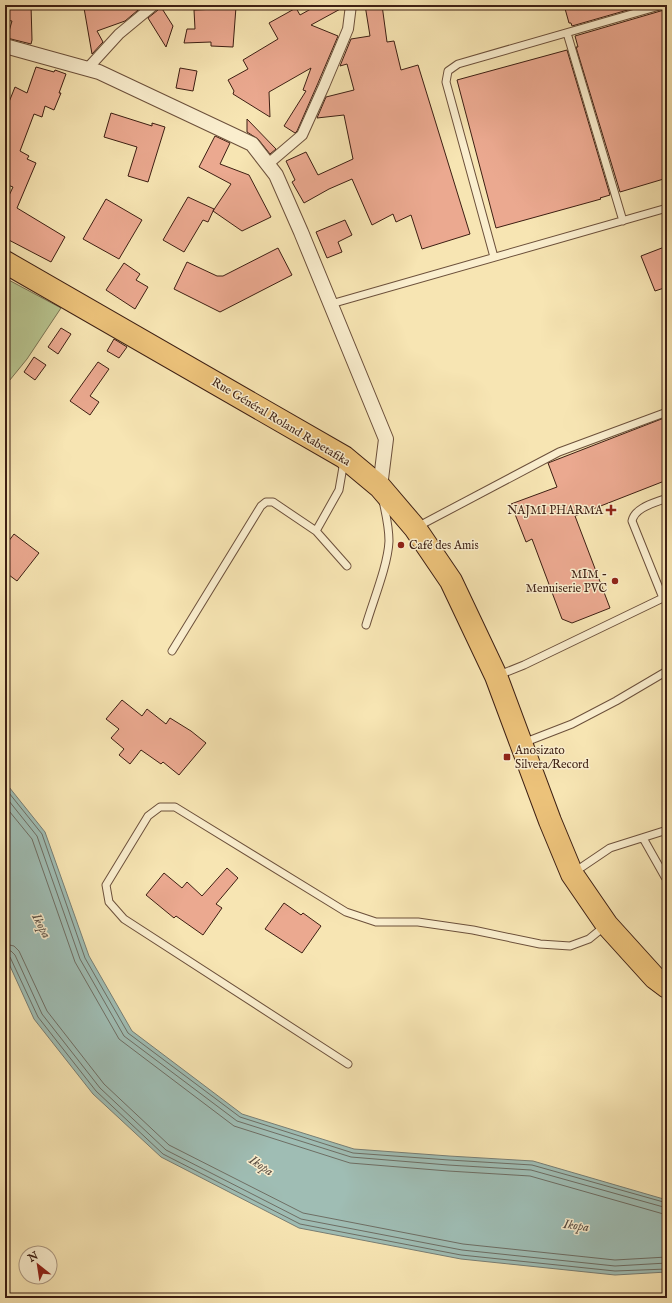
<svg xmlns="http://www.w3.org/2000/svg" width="672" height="1303" viewBox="0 0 672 1303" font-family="'IM FELL English',serif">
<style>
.green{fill:#b8c590;stroke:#7a7252}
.water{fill:#9fbdb4;stroke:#787e74}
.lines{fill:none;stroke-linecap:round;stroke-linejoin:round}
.shore{stroke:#6e6e64;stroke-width:1}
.building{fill:#eba990;stroke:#3d1f13}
.service-casing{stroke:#6c503b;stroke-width:9}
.pedestrian-casing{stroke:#6c503b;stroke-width:12}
.minor-casing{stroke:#6c503b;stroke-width:16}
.primary-casing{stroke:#3d1f13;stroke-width:24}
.service{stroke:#faeece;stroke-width:7}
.pedestrian{stroke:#faeece;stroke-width:10}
.minor{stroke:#faeece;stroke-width:14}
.primary{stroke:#ecc27a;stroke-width:22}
.poi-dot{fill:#8f2418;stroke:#faeece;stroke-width:1.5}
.labels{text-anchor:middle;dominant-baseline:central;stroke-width:3;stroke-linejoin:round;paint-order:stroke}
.street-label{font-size:12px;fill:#3d1f13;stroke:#faeece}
.poi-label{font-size:12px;fill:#3d1f13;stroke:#faeece;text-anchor:end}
.water-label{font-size:13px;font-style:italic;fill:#5a4e43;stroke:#faeece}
</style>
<rect width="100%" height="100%" fill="#f7e5b3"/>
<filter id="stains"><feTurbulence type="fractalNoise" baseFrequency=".005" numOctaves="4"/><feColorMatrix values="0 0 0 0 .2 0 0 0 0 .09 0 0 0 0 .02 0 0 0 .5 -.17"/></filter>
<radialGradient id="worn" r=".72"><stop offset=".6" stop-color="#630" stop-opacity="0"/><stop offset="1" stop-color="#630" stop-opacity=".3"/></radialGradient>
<!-- green -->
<path class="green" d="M5,278L61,308L27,359L5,386Z"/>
<!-- water -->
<path class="water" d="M5,782L45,832L89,956L132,1031L242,1114L354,1149L449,1156L533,1161L667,1200V1272L615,1275L461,1259L299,1228L161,1157L93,1094L34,1019L5,955Z"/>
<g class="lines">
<!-- shore -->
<path class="shore" d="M5,788L42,834L85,958L128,1033L240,1117L353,1153L449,1160L532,1165L667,1203
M5,796L37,836L80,959L124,1036L237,1121L351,1157L448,1165L531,1170L667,1208
M5,806L32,839L75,962L119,1039L234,1126L350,1163L448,1171L530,1176L667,1215
M5,944L14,946L19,951L47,1011L104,1084L169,1145L303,1213L463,1244L615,1260L667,1257
M5,950L11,951L15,955L42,1014L100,1088L166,1150L301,1219L462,1250L615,1266L667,1263
M5,955H8L10,957L38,1017L96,1091L163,1154L300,1224L461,1255L615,1271L667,1269"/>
</g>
<!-- building -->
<path class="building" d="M31,5L32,40L31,44L7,38L12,21L5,20V7Z
M103,5H144L125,21L97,31L103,42L92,54L84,8Z
M160,5H163L161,7L173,26L166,47L148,18L158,10Z
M318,5H344V7L311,25L338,36L318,83L297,131L295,133L284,126L306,91L303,90L311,68L269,92L270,117L233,94L234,91L228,80L248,69L243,60L278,39L269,23L296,8L300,15Z
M365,5H382L387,42L394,41L401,70L418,65L470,234L422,249L411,215L396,222L393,214L372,225L352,179L329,189L304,203L292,182L295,180L286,161L306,152L318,175L353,159L344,115L317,118L326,97L354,90L347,64L340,66L351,39L370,36Z
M564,5H645L572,26L571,23H569Z
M218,7H236L233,47L211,46V42L184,43L187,29H195L194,10L218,9Z
M667,8V178L620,192L576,47H578L575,36L664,10Z
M567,50L610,195L600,198L601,199L496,228L457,80Z
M36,67L54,72L55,70L66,74L59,93H61L54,110L45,106L42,117L34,114L20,151L29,156L27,159L36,163L17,208L65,237L51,262L5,238V201L6,202L13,187L5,184V112L15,87L27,93Z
M180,68L197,71L193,91L176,88Z
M111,113L152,126V123L165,127L148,182L128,176L137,147L104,137Z
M247,119L276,149L270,154L258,139L247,132Z
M215,136L230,143L220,164L249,175L271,217L242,231L213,211L231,184L199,167Z
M188,197L214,209L208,222L203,220L184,252L163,240Z
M106,199L142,220L119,259L83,239Z
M345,220L352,235L338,242L342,252L327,258L316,232Z
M667,246V287L655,291L641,256Z
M278,248L292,275L220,312L174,289L187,262L217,276H223Z
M124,263L140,274L136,280L148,287L135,309L106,290Z
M61,328L71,334L58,354L48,347Z
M114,339L127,347L119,358L107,351Z
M34,357L46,365L35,380L24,372Z
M98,362L109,369L90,396L99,402L90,415L70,401Z
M664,418L667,426V480L575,516L610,608L572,623L562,619L532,539L526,542L511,504L557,487L548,463Z
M14,534L39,553L17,581L5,572V546Z
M122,700L142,716L147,709L166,724L170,718L191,731L206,743L179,775L163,762L161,764L141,750L130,764L119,755L124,749L111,738L119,729L106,719Z
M227,868L238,878L216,904L222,908L203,935L176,916L174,918L146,895L164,873L182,888L187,882L202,896Z
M284,903L301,915L303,913L321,926L302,953L265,929Z"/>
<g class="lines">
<!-- service casing -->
<g class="service-casing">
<path id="service" d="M567,33L623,221
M494,257L446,82L448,71L458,64L663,5
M331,304L667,208
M417,527L559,452L667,412
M316,531L339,490L344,461
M663,598L632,521C635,507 655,503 667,498
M366,625C373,601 388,565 389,541C389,527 386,514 383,501
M172,651L261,506L266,502H273L316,531L347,566
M499,675L524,665L667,596
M523,743L572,724L616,701L667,671
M643,838L665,877L667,879
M573,873L610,848L667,830
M348,1064L124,919L109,902L106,885L148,816L160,807H175L346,912L376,922H418L473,930L540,944L570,946L589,939L605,926"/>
</g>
<!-- pedestrian casing -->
<g class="pedestrian-casing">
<path id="pedestrian" d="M88,68L119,34L154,5
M268,164L302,135L324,86L348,29L351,5"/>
</g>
<!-- minor casing -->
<g class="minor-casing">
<path id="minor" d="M5,46L99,72L252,144L276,175L301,232L386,439L380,487"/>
</g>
<!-- primary casing -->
<g class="primary-casing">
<path id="primary" d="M5,262L344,457L380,487L415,528L451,581L496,676L550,821L572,874L607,925L655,978L667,987"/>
</g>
<!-- service -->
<use href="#service" class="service"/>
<!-- pedestrian -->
<use href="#pedestrian" class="pedestrian"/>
<!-- minor -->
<use href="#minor" class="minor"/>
<!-- primary -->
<use href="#primary" class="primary"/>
</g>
<!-- markers -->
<g class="poi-dot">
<path d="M609 504h4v4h4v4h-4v4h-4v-4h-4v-4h4z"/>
<circle cx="401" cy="545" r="4"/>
<circle cx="615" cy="581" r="4"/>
<rect x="503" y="753" width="8" height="8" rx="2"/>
</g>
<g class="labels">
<!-- street labels -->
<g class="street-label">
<text transform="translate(281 422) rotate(31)">Rue Général Roland Rabetafika</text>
</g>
<!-- poi labels -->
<g class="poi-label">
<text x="603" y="510">NAJMI PHARMA</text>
<text x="409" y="545" text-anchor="start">Café des Amis</text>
<text x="607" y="574">MIM -<tspan x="607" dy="14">Menuiserie PVC</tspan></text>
<text x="515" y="750" text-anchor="start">Anosizato<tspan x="515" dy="14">Silvera/Record</tspan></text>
</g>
<!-- water labels -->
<g class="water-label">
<text transform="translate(41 926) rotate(63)">Ikopa</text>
<text transform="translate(261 1166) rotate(34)">Ikopa</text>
<text transform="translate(576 1226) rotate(8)">Ikopa</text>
</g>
</g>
<!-- margin -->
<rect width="672" height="1303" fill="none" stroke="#f7e5b3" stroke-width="20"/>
<rect x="6" y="6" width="660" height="1291" fill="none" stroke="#3d1f13" stroke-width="2"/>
<rect x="10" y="10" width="652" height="1283" fill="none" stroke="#3d1f13"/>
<!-- north arrow -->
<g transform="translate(38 1265) rotate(330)"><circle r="19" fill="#faeece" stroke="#ae9b83"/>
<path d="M0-3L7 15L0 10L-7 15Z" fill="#8f2418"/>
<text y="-6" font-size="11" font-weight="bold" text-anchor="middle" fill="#3d1f13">N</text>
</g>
<rect width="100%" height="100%" filter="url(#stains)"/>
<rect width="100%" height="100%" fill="url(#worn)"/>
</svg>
